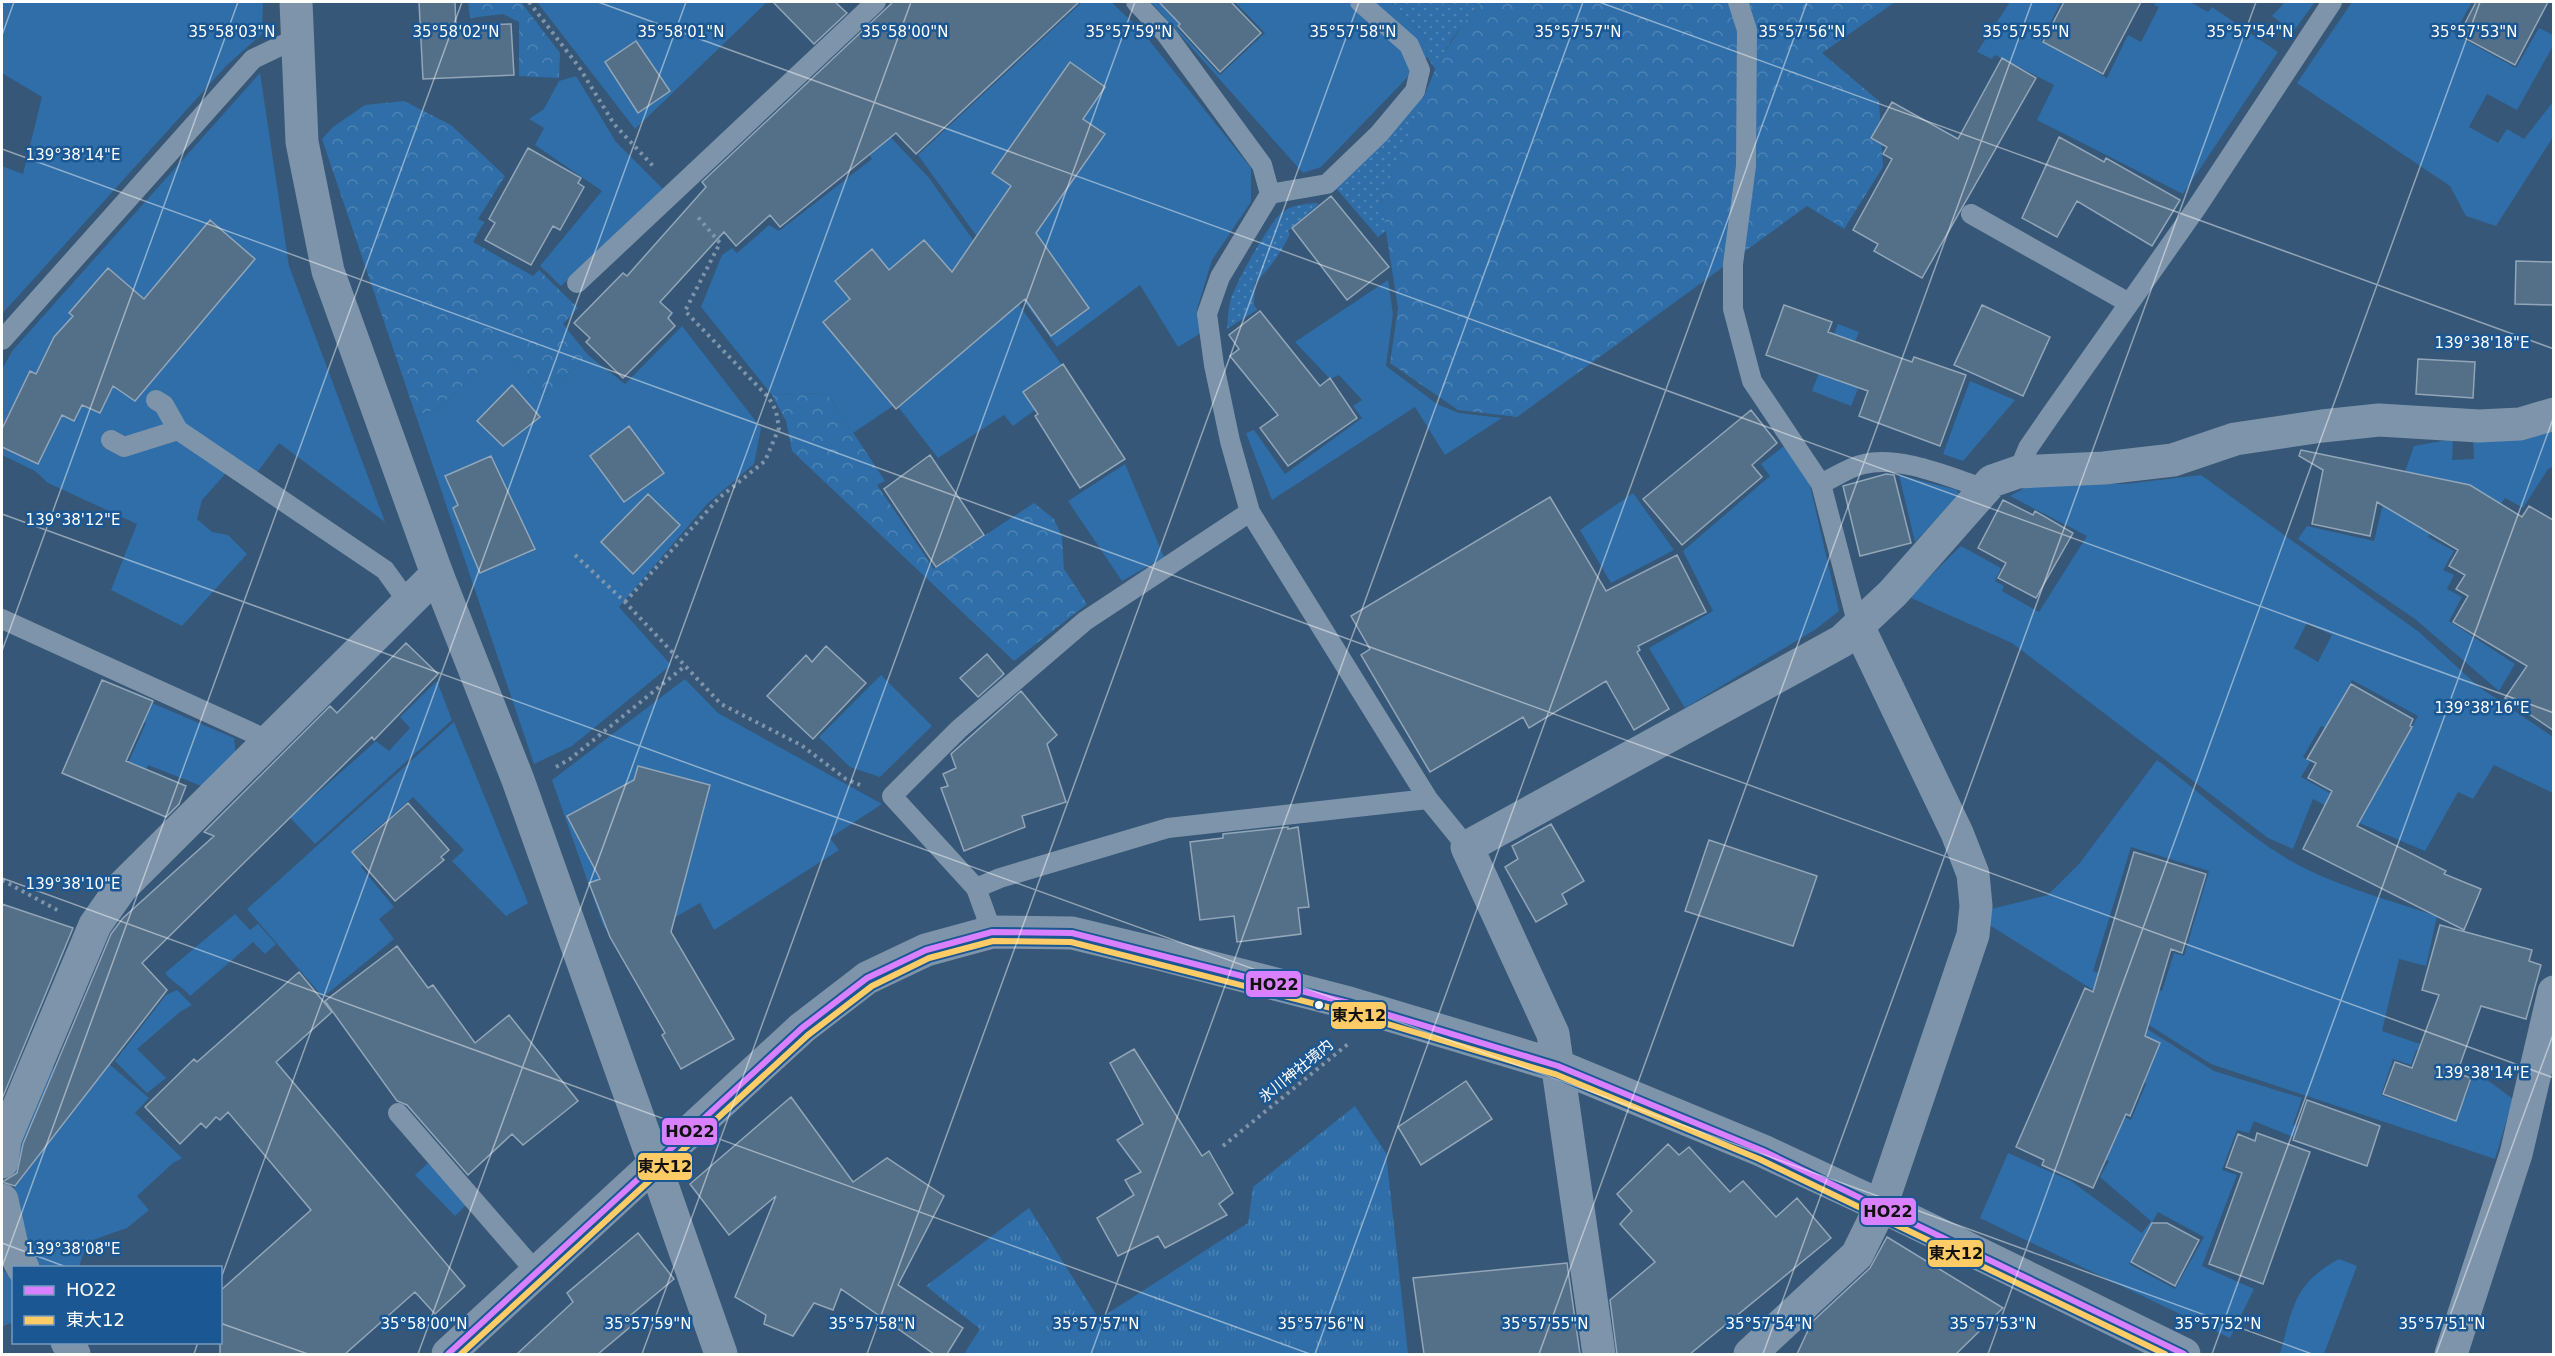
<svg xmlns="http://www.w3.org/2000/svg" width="2555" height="1356" viewBox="0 0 2555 1356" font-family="'DejaVu Sans','Noto Sans JP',sans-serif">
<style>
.grass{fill:url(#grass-dots)}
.forest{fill:url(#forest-crowns)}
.park{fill:url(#park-tufts)}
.garden{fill:#2f6ea8;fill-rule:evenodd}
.building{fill:#546f88;stroke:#92a6b8;stroke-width:1.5}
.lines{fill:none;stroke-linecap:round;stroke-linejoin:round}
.path{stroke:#7e94aa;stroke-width:4;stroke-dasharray:3 4.5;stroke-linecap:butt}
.service{stroke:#7e94aa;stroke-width:20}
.minor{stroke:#7e94aa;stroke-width:33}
.tertiary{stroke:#7e94aa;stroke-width:33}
.bus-1-casing{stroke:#1b5792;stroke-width:10}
.bus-2-casing{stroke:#1b5792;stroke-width:10}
.bus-1{stroke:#d880ff;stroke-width:6}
.bus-2{stroke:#fdcc66;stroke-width:6}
.ticks{fill:none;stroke:#fff;stroke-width:1.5;stroke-opacity:0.45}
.bus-dot{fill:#fff;stroke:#1b5792;stroke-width:2}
.labels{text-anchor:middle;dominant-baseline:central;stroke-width:5;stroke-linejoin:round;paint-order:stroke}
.street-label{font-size:15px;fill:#fff;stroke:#1b5792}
.ticks-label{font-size:15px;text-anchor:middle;fill:#fff;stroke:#1b5792;stroke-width:5;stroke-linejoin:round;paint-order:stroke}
.line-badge{stroke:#1b5792;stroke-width:2}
.pale-badge-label{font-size:16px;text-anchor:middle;font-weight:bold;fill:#111}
</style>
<defs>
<pattern id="grass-dots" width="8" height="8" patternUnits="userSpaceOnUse" patternTransform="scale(1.5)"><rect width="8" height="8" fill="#2f6ea8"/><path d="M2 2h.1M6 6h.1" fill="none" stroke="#4e84b5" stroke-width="1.8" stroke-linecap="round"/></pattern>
<pattern id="forest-crowns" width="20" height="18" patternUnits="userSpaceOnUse" patternTransform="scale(1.5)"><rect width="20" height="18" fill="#2f6ea8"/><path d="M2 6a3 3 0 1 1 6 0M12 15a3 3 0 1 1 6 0" fill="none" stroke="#4e84b5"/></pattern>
<pattern id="park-tufts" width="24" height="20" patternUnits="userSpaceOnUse" patternTransform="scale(1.5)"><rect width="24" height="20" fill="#2f6ea8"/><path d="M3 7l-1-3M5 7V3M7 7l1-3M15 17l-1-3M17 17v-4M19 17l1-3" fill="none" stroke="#4e84b5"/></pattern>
</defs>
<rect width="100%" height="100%" fill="#365777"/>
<!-- grass -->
<path class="grass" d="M1391,2H1483C1465,21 1445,45 1436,70L1427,57L1425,35Z
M1419,95L1424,99L1381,200L1386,231L1378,237L1335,187Z
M1315,203L1319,204L1288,231L1290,234C1281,253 1270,268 1255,283L1254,305L1257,310L1227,329C1228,320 1228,311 1230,302C1234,285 1270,220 1284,211C1293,205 1304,204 1315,203Z"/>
<!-- forest -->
<path class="forest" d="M468,2H521L560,53L559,78L519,76V22L503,14L470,18Z
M1483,2H1895L1822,53L1879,101L1883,167L1844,229L1807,206L1517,417L1458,410L1390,363L1398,308L1381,200L1439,60L1466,20Z
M404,101L451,125L505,176L478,219L484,222L473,242L533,276L539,270L578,308L563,324L588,355L544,395L505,349L436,409L416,416L322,139L333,127L365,105Z
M827,393L885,481L877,485L934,569L1034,503L1054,519L1062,537L1064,569L1087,604L1014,661L792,451L786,421L772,395Z"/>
<!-- park -->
<path class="park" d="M1355,1106L1386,1153L1408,1354H964L980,1329L926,1286L1029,1208L1099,1319L1248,1223L1253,1187Z"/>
<!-- garden -->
<path class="garden" d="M2,2H263L262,34L227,65L2,314V166L23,174L42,97L2,73Z
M537,2H767L635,129Z
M1082,2H1111L1141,30L1251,168V202L1212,260L1197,309L1201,333L1178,347L1140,285L1057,347L918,155Z
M1151,2H1157L1160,5L1164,2H1181L1176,7L1185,18L1176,27L1220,75L1265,33L1235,2H1391L1425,35L1427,57L1321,167L1303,173Z
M2010,2H2061L2041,41L2107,78L2128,35L2141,42L2159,7L2154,5L2156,2H2190L2208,12L2212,7L2278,52L2183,194L2037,120L2054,85L1995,55L1992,59L1977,52Z
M2285,2H2315L2293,32L2272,16Z
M2352,2H2472L2454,34L2516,68L2539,28L2553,35V46L2517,110L2487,94L2469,127L2498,143L2507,129L2524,139L2553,102V137L2496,226L2466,216L2450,186L2297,83Z
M260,73L289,266L385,522L279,443L259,470L246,482L227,472L202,500L197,519L212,532L228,535L247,554L182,626L111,590L137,524L48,483L35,471L2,455V369L13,350Z
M576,76L616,142L666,192L561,286L540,266L602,191L535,145L544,128L529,119L544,109L559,81Z
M881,127L929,178L1074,382L1013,426L1004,415L938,458L896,404L853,433L827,393L772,395L701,307L722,255L732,248L737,253L769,225L779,231L872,159L864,146Z
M1388,280L1393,314L1386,366L1437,404L1459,413L1502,418L1445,455L1415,407L1272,500L1246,433L1254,430L1285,474L1362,418L1353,406L1362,400L1339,375L1330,379L1295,342Z
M1838,324L1859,332L1854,344L1873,352L1851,406L1812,391Z
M682,326L761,428L754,464L707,504L619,607L671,665L572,746L534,764L416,416L436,409L505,348L544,395L588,355L625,384Z
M1970,381L2015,400L1963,461L1943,454Z
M2553,426V467L2548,469L2523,508L2505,498L2497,509L2450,500L2428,537L2454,551L2443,570L2454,575L2447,589L2462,597L2449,621L2515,664L2499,691L2415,619L2298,539L2307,526L2374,541L2385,496L2396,498L2414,446L2453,439L2452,460L2474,459L2473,438Z
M1784,446L1808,477L1839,611L1816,629L1685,708L1649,648L1713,611L1683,551L1770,476L1761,464Z
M1125,464L1164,557L1122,581L1068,501Z
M1899,475L1957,490L1959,495L1915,542Z
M2201,475L2419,632L2479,687L2553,737V793L2494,765L2473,799L2458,792L2425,851L2364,825L2313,799L2293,849L2268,838L2012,643L1909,597L1961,546L2001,568L1995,581L2004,586L2002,591L2039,612L2087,536L2010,496L2034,483L2125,484ZM2307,623L2332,635L2318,662L2294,648ZM2352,680L2418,716L2364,812L2301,777L2310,762L2303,757L2321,726L2326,728Z
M1633,493L1674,550L1611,583L1580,530Z
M881,675L932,726L880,777L850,767L819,737Z
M685,679L718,713L882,804L830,838L839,850L714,930L700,903L620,949L603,925L552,780Z
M437,681L452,720L315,844L281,808L302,786L313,797L376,741L389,751L410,728L400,717Z
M119,689L234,738L236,755L204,787L148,765L133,803L114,795L146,723L111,708Z
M454,722L528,903L506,916L452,861L464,850L413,797L361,842L371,856L361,867L394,907L379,919L394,939L323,997L247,909Z
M2157,760C2204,795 2248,838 2300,866C2343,888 2392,901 2437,916L2426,966L2399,959L2382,1031L2423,1045L2422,1050L2475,1071L2513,1099L2495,1159L2211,1064L1991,926V909L2048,895L2079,864ZM2131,847L2209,871L2184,956L2174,953L2162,991L2093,971ZM2416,1050L2461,1066L2460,1071L2473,1076L2465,1099L2451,1094L2442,1117L2381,1095L2393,1059L2411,1065Z
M235,914L250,930L258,924L276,944L265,954L253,942L190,996C182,986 173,983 165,973Z
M177,990L192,1005L180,1012L137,1049L166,1078L147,1093L115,1061L166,995Z
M2104,1002L2214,1071L2302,1098L2293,1125L2330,1138L2325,1150L2254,1121L2249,1133L2237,1130L2222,1170L2237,1175L2202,1266L2254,1289L2230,1338L1980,1218L2008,1153L2071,1181L2142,1233L2151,1221L2100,1177L2109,1161L2086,1153L2120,1115L2131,1120L2146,1084L2138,1080L2099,1014ZM2158,1212L2204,1237L2175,1289L2129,1264Z
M82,1041L149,1098L135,1113L182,1158L173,1163L137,1196L149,1210L127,1228L87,1242L79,1267H37L23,1246L14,1182L17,1150L51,1070Z
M428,1163L467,1204L455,1216L415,1175Z
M2339,1259L2357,1266L2324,1354H2280C2293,1308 2293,1284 2339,1259Z
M4,1271L14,1277L13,1322L2,1327V1272Z"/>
<!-- building -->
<path class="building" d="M419,2H455L456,26L511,24L514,75L423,79Z
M773,2H835L847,13L814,44Z
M893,2H1079L916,154L896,133L780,227L770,215L736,246L724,232L660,302L672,313L668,318L675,326L623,378L586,342L590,338L574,323L623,273L627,276L706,187L702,182Z
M1159,2H1231L1261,33L1220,72L1178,26L1180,24Z
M2064,2H2141L2103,74L2043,42Z
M2476,2H2548L2515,65L2459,35Z
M636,41L670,91L638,113L605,62Z
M2002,58L2036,78L1922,278L1874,251L1878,244L1853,230L1892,159L1883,154L1887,147L1871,138L1892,102L1958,139Z
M1070,62L1105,87L1083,119L1105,134L1036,233L1089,308L1051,336L1025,299L896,409L823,322L850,299L835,281L872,249L889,270L924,240L952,272L1011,186L992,173Z
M2059,137L2104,162L2106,158L2180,200L2152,246L2077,201L2057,237L2022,218Z
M528,148L581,178L578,183L584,187L560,230L553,226L531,265L485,240L495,223L489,219Z
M1331,196L1389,267L1347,300L1292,228Z
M210,220L255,259L135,401L113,386L100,413L82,405L74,421L62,415L38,464L2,447V429L30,371L36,374L54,337L73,316L69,313L108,268L144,299Z
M2516,261L2553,262V305L2515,304Z
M1784,305L1832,322L1828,332L1912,362L1914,357L1966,375L1940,446L1859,416L1868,391L1766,355Z
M1982,305L2050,337L2023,396L1954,365Z
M1260,311L1320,386L1330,378L1357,418L1288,466L1260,428L1278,415L1230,356L1239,349L1229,335Z
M2418,359L2475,362L2473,398L2416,394Z
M1063,364L1125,459L1080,488L1035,416L1038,414L1023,392Z
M512,385L540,417L503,446L477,421Z
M1751,410L1777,443L1752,465L1762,477L1682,545L1643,499Z
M629,426L664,473L624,502L590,456Z
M2301,450L2470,485L2522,517L2529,506L2553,520V730L2505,698L2527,666L2453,622L2468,596L2456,589L2465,575L2449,566L2458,550L2377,502L2370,536L2312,524L2323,470L2299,456Z
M930,455L984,535L936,567L884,489Z
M491,456L535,549L480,573L453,508L458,505L445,476Z
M1886,474L1894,475L1911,543L1860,556L1843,486Z
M648,494L680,525L633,574L601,542Z
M1550,497L1606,591L1677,555L1706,612L1638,646L1640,650L1637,652L1669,709L1634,730L1606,681L1529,728L1523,717L1430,772L1361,655L1370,649L1351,616Z
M2003,500L2033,515L2035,511L2073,533L2036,598L1998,578L2006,563L1978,548Z
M406,643L438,674L374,740L372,737L142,963L167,990L15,1186L2,1182L17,1173L23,1144L111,934L123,918L214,836L204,832L330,706L337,713Z
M826,646L866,683L813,739L767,696L806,655L812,662Z
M987,654L1004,674L978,697L960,678Z
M102,680L153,701L126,761L186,786L179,804L166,817L62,773Z
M2351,684L2413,719L2410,726L2412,727L2357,826L2446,871L2444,874L2481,889L2464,930L2303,849L2332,791L2308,778L2316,763L2307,759Z
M1021,691L1057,735L1047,744L1066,802L1022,816L1025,827L964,851L941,788L948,786L943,774L956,768L951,754Z
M638,766L710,785L671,932L734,1039L681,1069L662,1035L665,1033L610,937L589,883L600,879L567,816L634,780Z
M408,803L449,850L441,857L444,860L395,901L352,852Z
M1551,824L1584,881L1562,894L1567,904L1536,922L1505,867L1518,859L1512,846Z
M1288,827V829L1298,827L1309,907L1298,908L1301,934L1237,942L1234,916L1200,920L1190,842L1223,838V834Z
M1709,840L1817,876L1793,946L1685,911Z
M2134,852L2206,874L2182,953L2171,949L2145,1036L2160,1043L2130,1116L2126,1114L2093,1188L2042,1165L2044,1160L2016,1147L2085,988L2093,992Z
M2,904L73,928L2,1099Z
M2440,925L2532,950L2529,961L2541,965L2526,1019L2481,1006L2457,1073L2471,1078L2456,1121L2383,1094L2395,1062L2412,1068L2439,995L2422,990Z
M397,946L428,988L433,985L475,1043L509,1015L578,1101L523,1145L512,1134L468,1175L407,1105L397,1101L325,1001Z
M299,972L332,1012L276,1062L465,1286L435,1314L415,1292L345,1354H220V1291L311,1210L228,1112L220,1120L216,1117L206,1128L201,1123L180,1144L145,1107L194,1059L197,1062Z
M1134,1049L1202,1156L1209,1151L1233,1193L1219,1204L1227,1215L1165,1248L1158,1236L1118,1256L1097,1218L1134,1195L1125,1180L1141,1172L1117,1140L1143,1124L1110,1063Z
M1466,1081L1492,1119L1421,1165L1398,1127Z
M791,1097L853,1182L887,1158L944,1196L898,1285L963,1328L947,1354H934L841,1289L833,1310L814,1303L793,1336L764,1324L766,1315L735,1297L776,1196L729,1235L690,1184Z
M2307,1100L2380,1126L2367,1166L2293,1140Z
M2257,1133L2310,1152L2263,1284L2209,1264L2242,1173L2226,1167L2238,1134L2255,1141Z
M1668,1144L1679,1155L1689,1147L1730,1192L1743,1181L1776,1217L1797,1198L1831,1238L1690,1354H1617L1610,1300L1655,1262L1620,1224L1632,1211L1617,1194Z
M2152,1223H2167L2199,1240L2175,1286L2131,1262Z
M638,1233L674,1279L631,1315L636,1322L598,1354H517L573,1302L567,1293Z
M1887,1237L2003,1308L1956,1354H1797L1812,1322L1870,1268Z
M1567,1263L1580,1354H1424L1413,1278Z"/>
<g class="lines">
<!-- path -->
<path class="path" d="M529,2L579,67L614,124L653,166
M575,555L625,602L721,704L801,745L846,779L860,785
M625,602L719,498L765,461L779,428L776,411L769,398L685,311L720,243L697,216
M556,767L570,759L685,666
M2,880L59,911
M1223,1146L1348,1044"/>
<!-- service -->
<path class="service" d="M1136,2L1166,34L1262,165L1270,194L1220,277L1207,314L1214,365L1230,441L1250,512L1428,799L1467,847
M1738,2L1747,30L1746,166L1733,264V309L1752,381L1821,484L1858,626
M1270,194L1327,184L1379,134L1415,91L1420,70L1409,45L1360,2
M1971,214L2129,303
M577,283L876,2
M2,340L253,59L297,38
M156,400L164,405L178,430
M111,440L124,447L178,430L385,570L408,602
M2018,472L2028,448L2050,416L2197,207L2332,2
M1821,484C1835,477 1849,467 1864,464C1900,455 1951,478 1986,489
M2,619L268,740
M976,888L1000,878L1168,828L1428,799
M992,932L976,888L892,796L959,729L1085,621L1250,512
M398,1113L537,1273"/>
<!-- minor -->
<path class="minor" d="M2,1162L5,1139L95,925L121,888L437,574
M655,1165L721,1354
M2,1200L13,1250L23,1268
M67,1342L74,1354
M448,1354L802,1028L867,978L926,950L992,932L1072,933L1159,954L1349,1003L1558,1066L1763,1151L1881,1206L2184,1354
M1599,1354L1553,1034L1467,847L1842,641L1893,593L1992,481L2018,472L2104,468L2173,460L2235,439L2322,426L2379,420L2479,426L2520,424L2554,414
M1750,1354L1857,1255L1881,1206L1973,935L1976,906L1973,874L1957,833L1858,626
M2451,1354L2516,1154L2554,992"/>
<!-- tertiary -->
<path class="tertiary" d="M296,2L302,142L328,271L437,574L518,780L655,1165"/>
<!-- bus-1 casing -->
<g class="bus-1-casing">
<path id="bus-1" d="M448,1354L802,1028L867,978L926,950L992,932L1072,933L1349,1003L1558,1066L1763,1151L2184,1354"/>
</g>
<!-- bus-2 casing -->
<g class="bus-2-casing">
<path id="bus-2" d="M461,1354L808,1035L872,986L929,958L993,941L1071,942L1347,1012L1555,1074L1759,1159L2165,1354"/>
</g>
<!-- bus-1 -->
<use href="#bus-1" class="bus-1"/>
<!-- bus-2 -->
<use href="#bus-2" class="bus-2"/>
</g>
<!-- ticks -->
<path class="ticks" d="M598,2L2554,713M1599,2L2554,349M2,35L14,2M2,149L2554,1078M2,514L2312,1354M2,651L238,2M2,878L1310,1354M2,1243L69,1268M2,1267L462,2M220,1281L686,2M220,1323L308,1354M194,1354L198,1342M418,1354L911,2M642,1354L1135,2M867,1354L1359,2M1091,1354L1583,2M1315,1354L1807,2M1539,1354L2032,2M1763,1354L2256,2M1988,1354L2480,2M2212,1354L2554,416M2436,1354L2554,1032"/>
<!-- markers -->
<circle class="bus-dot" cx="1319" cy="1005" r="5"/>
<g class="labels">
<!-- street labels -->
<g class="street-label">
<text transform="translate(1296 1071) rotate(-39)">氷川神社境内</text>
</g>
</g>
<g class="ticks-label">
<text x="232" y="37">35°58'03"N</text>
<text x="456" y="37">35°58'02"N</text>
<text x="681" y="37">35°58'01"N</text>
<text x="905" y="37">35°58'00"N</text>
<text x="1129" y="37">35°57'59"N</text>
<text x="1353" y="37">35°57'58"N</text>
<text x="1578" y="37">35°57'57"N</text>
<text x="1802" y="37">35°57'56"N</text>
<text x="2026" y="37">35°57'55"N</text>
<text x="2250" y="37">35°57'54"N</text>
<text x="2474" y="37">35°57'53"N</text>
<text x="73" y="160">139°38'14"E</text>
<text x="2482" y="348">139°38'18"E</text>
<text x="73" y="525">139°38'12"E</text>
<text x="2482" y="713">139°38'16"E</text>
<text x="73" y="889">139°38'10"E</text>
<text x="2482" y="1078">139°38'14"E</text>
<text x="73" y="1254">139°38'08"E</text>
<text x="424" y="1329">35°58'00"N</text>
<text x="648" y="1329">35°57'59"N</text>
<text x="872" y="1329">35°57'58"N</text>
<text x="1096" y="1329">35°57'57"N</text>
<text x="1321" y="1329">35°57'56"N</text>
<text x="1545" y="1329">35°57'55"N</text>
<text x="1769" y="1329">35°57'54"N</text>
<text x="1993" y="1329">35°57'53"N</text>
<text x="2218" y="1329">35°57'52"N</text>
<text x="2442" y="1329">35°57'51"N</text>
</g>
<g class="line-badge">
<rect x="1245" y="970" width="57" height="28" rx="6" fill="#d880ff"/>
<rect x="1330" y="1001" width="57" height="29" rx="6" fill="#fdcc66"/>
<rect x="661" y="1117" width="57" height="29" rx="6" fill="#d880ff"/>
<rect x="637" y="1152" width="56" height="29" rx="6" fill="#fdcc66"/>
<rect x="1860" y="1197" width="57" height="29" rx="6" fill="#d880ff"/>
<rect x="1927" y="1239" width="57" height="29" rx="6" fill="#fdcc66"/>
</g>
<g class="pale-badge-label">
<text x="1274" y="990">HO22</text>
<text x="1359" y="1021">東大12</text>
<text x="690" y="1137">HO22</text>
<text x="665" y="1172">東大12</text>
<text x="1888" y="1217">HO22</text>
<text x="1956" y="1259">東大12</text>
</g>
<!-- border -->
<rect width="2555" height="1356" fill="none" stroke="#ffffff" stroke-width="6"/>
<!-- legend -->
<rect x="12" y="1266" width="210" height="78" fill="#1b5792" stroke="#769abe" stroke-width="1.5"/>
<rect x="24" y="1286" width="30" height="9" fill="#d880ff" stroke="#769abe" stroke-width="1.5"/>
<text x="66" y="1296" font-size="18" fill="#ffffff">HO22</text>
<rect x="24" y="1316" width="30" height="9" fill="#fdcc66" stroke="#769abe" stroke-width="1.5"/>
<text x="66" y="1326" font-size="18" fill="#ffffff">東大12</text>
</svg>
